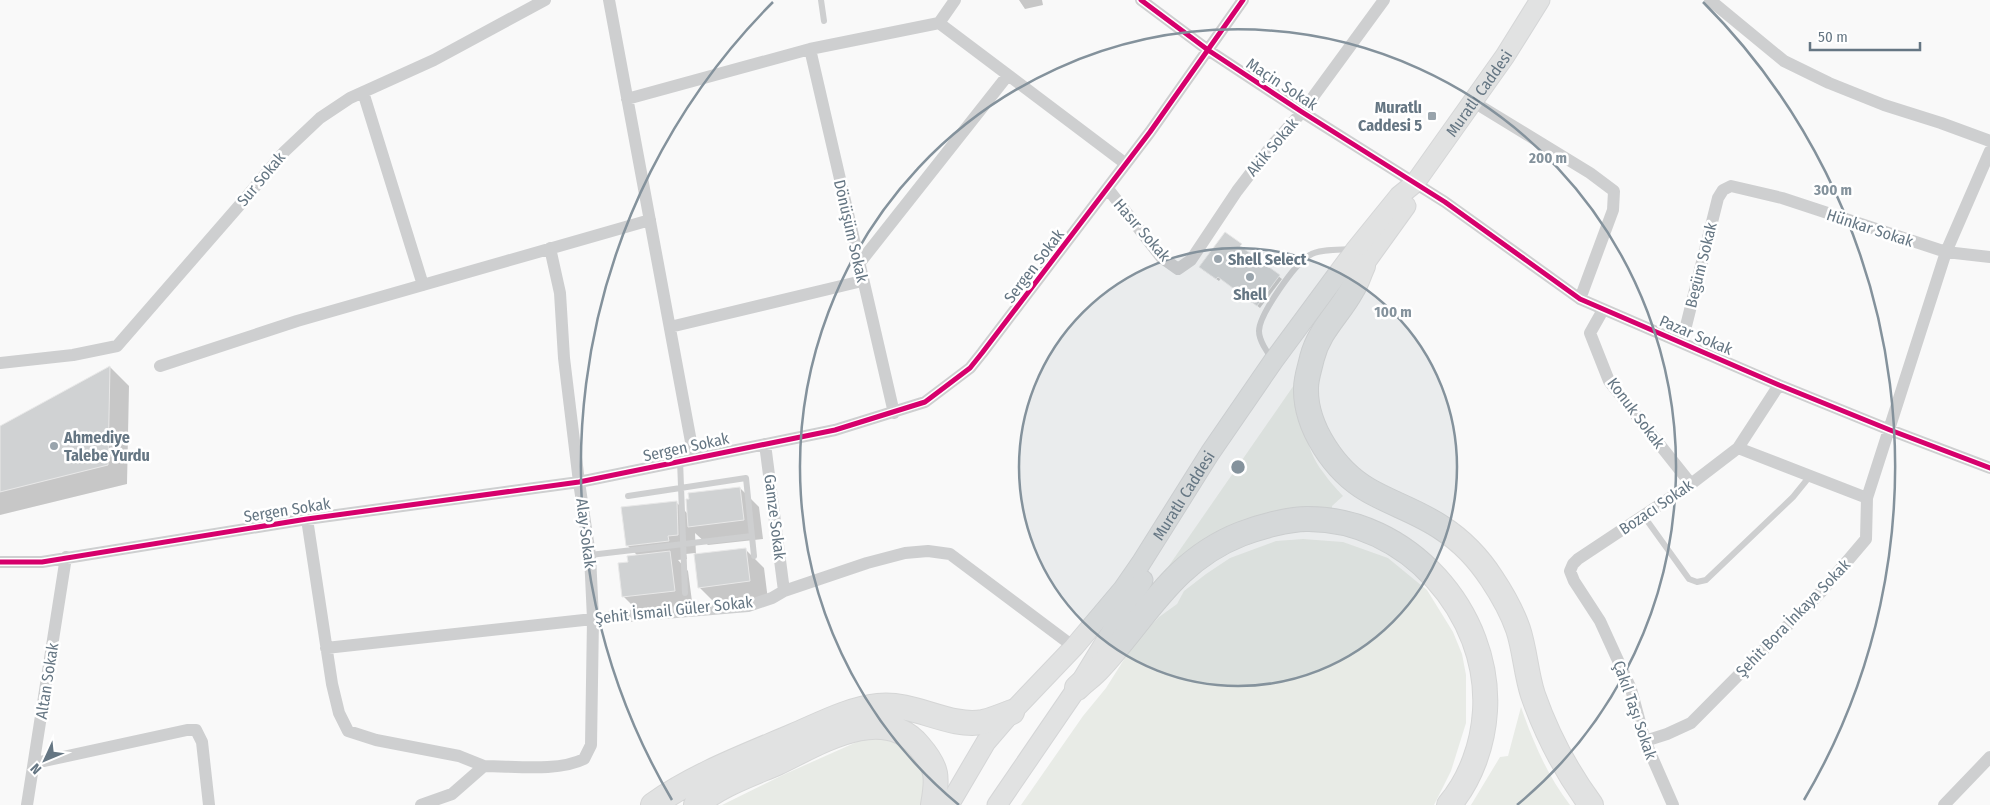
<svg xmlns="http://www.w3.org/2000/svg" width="1990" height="805" font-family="'Fira Sans Condensed',sans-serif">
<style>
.green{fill:#e8ebe6}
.shadow{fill:#0003}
.building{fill:#d0d2d3;stroke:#e8e8e8}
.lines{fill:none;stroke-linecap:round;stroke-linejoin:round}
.secondary-casing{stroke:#d5d6d7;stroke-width:21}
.highway-casing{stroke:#d5d6d6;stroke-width:26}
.lane{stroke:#cecfd0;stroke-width:6}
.street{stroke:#cecfd0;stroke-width:12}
.secondary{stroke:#e1e2e2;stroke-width:19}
.highway{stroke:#e1e2e2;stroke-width:24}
.cycleway-casing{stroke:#fff;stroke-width:8}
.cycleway{stroke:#d6006c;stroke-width:5}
.ring{fill:none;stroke:#84929c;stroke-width:2.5}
.poi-dot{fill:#99a4ac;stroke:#fff;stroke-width:2}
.labels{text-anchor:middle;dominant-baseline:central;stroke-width:5;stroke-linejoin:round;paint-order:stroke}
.street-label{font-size:16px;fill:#657683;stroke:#fff}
.poi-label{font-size:16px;font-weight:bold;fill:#657683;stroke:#fff;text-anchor:start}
.centre{fill:#84929c;stroke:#fff;stroke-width:2.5}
.ring-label{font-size:15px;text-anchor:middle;font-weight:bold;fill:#84929c;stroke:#fff;stroke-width:5;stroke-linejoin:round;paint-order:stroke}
</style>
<rect width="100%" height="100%" fill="#f9f9f9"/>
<path class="green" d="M1300,384c1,29 4,64 23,88 6,9 13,16 20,24l-11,10v8l-48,1 -109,56 -7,-4 126,-182z
M1303,539l40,3 45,16 39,32 26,42 9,22 4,21v48l-15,48 -17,34h-413l62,-89 23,-28 29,-46 24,-25 18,-13 7,-13 22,-17 24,-16 46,-17z
M1521,707c12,35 26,68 49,98h-99l29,-48 8,-1z
M882,737l19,5 24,24 -1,39h-202l63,-31 74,-33 11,-3z"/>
<path class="shadow" d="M1019,0h23l1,5 -18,4z
M1225,234l57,45 -22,29 -39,-30 -2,3 -16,-11z
M110,367l19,19 -2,98 -127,31v-87z
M740,488l19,19 4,32 -55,6 -13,-12 1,22 49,-6 19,19 4,32 -50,6 -19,-19 -4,-34 -9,1 1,5 -9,1 10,11 5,38 -51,6 -19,-19 6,-33 9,-7 -11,-11 49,-43 12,12z"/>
<path class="building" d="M1225,232l17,12 -2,2 40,29 -23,31 -39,-29 -2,2 -17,-12z
M110,366l-2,99 -108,27v-66z
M740,487l4,33 -56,7 -2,-28h3l-1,-6z
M677,501l1,34 -10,1 1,5 -43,5 -5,-39z
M746,548l4,33 -52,7 -4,-34z
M670,551l5,40 -53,6 -4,-34 10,-1 -1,-6z"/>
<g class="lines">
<defs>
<g id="secondary">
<path d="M1355,277l51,-71"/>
<path id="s1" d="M949,805l37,-63 26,-30 62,-65 49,-58 18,-26 69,-110 64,-93 82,-111 43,-53 16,-13 90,-127 35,-56"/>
<path d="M997,805l80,-117 66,-108"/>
</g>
<path id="highway" d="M1363,266c-4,8 -6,17 -11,24 -13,24 -33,40 -40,68 -2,9 -6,20 -6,30 -1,39 29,83 62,102 24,14 51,22 74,38 20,13 37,31 50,51 10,15 20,33 26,50 7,21 8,45 15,66 14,40 33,76 58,110
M1077,688c7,-7 16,-13 22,-20 47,-50 73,-107 142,-134 18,-7 47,-15 66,-15 100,-1 184,94 178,192 -2,33 -14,68 -36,94
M653,805c42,-30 93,-49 140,-69 26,-11 56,-27 85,-30 37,-4 70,22 105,16 9,-2 19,-6 29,-10
M696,805c23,-20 53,-30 81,-42 40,-19 105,-61 142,-17 19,22 19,31 14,59"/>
</defs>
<use href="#secondary" class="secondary-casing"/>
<use href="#highway" class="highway-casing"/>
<path class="lane" d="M821,0l3,21
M1273,359c-6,-6 -14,-19 -14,-28 0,-16 36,-68 51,-76 8,-6 31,-5 42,-6
M680,460l5,133
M628,496l118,-18 8,78
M1643,515l46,64 8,3 9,-2 87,-83 17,-21
M590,555l162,-19"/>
<path class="street" d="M609,0l85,458
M1141,0l67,50 94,62 143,90 135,97 199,86 111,45 100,38
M1710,0l74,61 45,22 55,22 57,18 49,18
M939,23l16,-23
M810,49l84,364
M363,92l60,193
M627,99l183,-50 129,-26 187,141
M1472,101l118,72 24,18 -1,19 -33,89
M1108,189l53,68 17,12 13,-9 46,-69 36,-47 29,-32 82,-112
M858,265l150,-190
M1603,310l-13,23 19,48 82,103
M670,327l192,-46
M1682,342l36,-144 5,-8 8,-4 51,12 164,54 44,5
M0,363l73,-8 44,-9 121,-139 46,-55 36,-34 30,-20 84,-38 111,-60
M160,366l137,-45 353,-101
M765,444l19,147
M1738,448l129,50
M307,519l25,165 7,29 9,18 28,9 83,16 25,10
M0,562h42l265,-43 272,-37 256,-52 90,-28 45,-34 12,-15 168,-221 93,-132
M326,648l267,-29 155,-13 24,-8 12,-7 83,-28 38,-10 23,-2 22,3 124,93
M1645,741l22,-7 24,-11 130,-131 45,-53 1,-41 79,-246 44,-101
M35,763l152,-33h9l6,12 7,63
M27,805l39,-248
M421,805l31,-11 32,-28c30,0 74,6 100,-7l7,-14 2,-126 -3,-64 -11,-73 -15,-124 -4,-65 -10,-45
M1673,805l-28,-64 -14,-52 -31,-68 -26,-40 -4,-10 3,-7 5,-5 113,-75 47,-36 41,-63
M1944,805l46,-48"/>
<use href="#secondary" class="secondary"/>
<use href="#highway" class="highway"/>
<defs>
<path id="cycleway" d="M1141,0l67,50 94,62 143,90 135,97 199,86 111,45 100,38
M0,562h42l265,-43 272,-37 256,-52 90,-28 45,-34 12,-15 168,-221 93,-132"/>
</defs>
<use href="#cycleway" class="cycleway-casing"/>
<use href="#cycleway" class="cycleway"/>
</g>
<circle cx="1238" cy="467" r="219" fill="#84929c" fill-opacity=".12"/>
<g class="ring">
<circle cx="1238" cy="467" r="219"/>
<path d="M959 805A438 438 0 1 1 1517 805"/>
<path d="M672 800A657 657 0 0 1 773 2M1703 2A657 657 0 0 1 1804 800"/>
</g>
<g class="poi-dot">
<rect x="1427" y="111" width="10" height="10" rx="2.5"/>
<circle cx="1218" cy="259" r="5"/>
<circle cx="1250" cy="277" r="5"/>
<circle cx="54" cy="446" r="5"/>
</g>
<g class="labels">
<g class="street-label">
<text transform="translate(1282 84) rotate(33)">Maçin Sokak</text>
<text stroke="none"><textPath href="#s1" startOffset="890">Muratlı Caddesi</textPath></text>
<text transform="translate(1272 147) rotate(-50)">Akik Sokak</text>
<text transform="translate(261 179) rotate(-50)">Sur Sokak</text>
<text transform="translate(1870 228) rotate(18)">Hünkar Sokak</text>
<text transform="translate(1142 230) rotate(49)">Hasır Sokak</text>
<text transform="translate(851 231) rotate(77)">Dönüşüm Sokak</text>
<text transform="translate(1701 265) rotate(-76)">Begüm Sokak</text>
<text transform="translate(1034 266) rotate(-53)">Sergen Sokak</text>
<text transform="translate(1696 335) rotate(23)">Pazar Sokak</text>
<text transform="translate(1636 413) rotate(53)">Konuk Sokak</text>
<text transform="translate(686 447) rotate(-12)">Sergen Sokak</text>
<text stroke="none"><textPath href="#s1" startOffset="390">Muratlı Caddesi</textPath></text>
<text transform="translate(1656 507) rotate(-34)">Bozacı Sokak</text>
<text transform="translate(287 510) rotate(-9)">Sergen Sokak</text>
<text transform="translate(775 517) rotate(83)">Gamze Sokak</text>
<text transform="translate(586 533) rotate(83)">Alay Sokak</text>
<text transform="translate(674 610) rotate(-6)">Şehit İsmail Güler Sokak</text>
<text transform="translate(1793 618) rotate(-46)">Şehit Bora İnkaya Sokak</text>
<text transform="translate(47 681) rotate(-81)">Altan Sokak</text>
<text transform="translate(1635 710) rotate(71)">Çakıl Taşı Sokak</text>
</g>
<g class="poi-label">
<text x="1422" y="107" text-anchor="end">Muratlı<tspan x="1422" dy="18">Caddesi 5</tspan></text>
<text x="1228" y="259">Shell Select</text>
<text x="1250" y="294" text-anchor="middle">Shell</text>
<text x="64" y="437">Ahmediye<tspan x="64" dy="18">Talebe Yurdu</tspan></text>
</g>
</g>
<circle cx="1238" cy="467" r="8" class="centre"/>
<g class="ring-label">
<text x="1548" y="163">200 m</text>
<text x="1833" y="195">300 m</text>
<text x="1393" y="317">100 m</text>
</g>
<g transform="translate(45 760) rotate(226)" stroke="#ffffff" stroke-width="4" paint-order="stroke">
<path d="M0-4L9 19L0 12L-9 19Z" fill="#657683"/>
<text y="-8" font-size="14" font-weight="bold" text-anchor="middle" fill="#657683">N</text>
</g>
<path d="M1810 42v8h110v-8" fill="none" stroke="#657683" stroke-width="2.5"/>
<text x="1818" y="42" font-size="15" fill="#657683" stroke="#ffffff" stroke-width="4" paint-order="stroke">50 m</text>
</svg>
